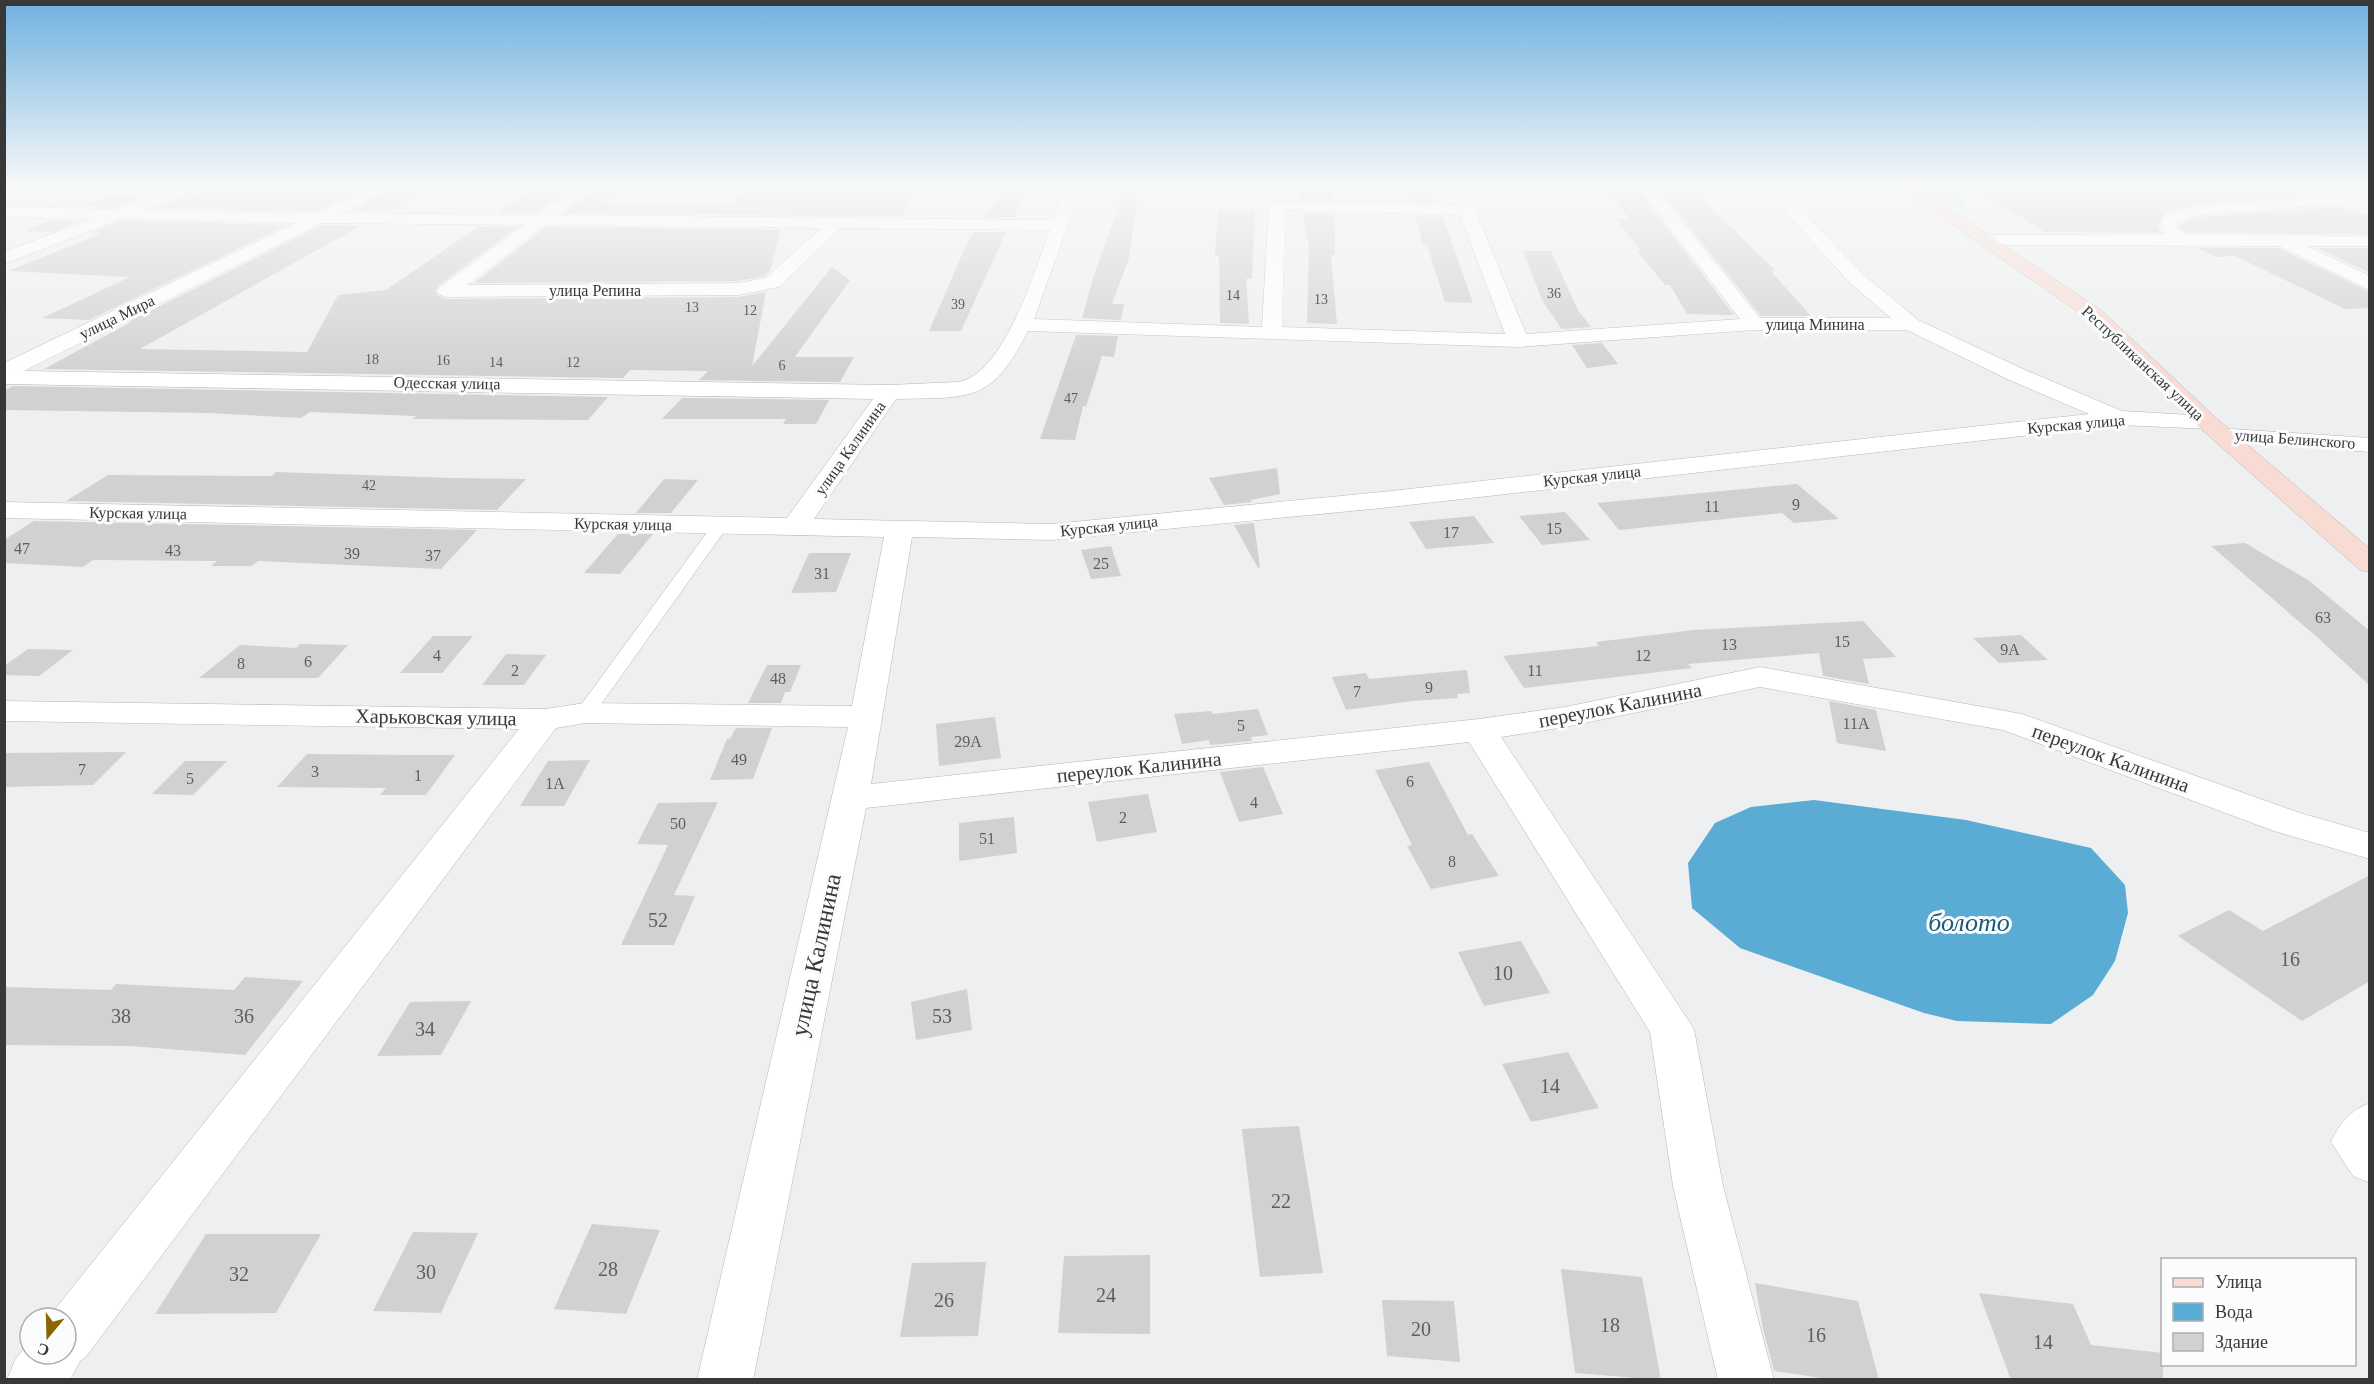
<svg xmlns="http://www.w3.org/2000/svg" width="2374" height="1384" font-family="Georgia,serif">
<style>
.green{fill:#bdf2b4}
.water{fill:#5aacd5}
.building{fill:#d0d1d2}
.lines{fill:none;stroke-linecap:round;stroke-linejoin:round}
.lane-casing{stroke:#b5b6b7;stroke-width:1}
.street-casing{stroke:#b5b6b7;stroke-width:1}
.secondary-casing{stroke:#b5b6b7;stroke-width:1}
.lane{fill:#fff;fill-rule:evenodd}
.street{fill:#fff;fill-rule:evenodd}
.secondary{fill:#f8dbd3;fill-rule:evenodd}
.labels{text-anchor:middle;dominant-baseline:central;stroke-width:6;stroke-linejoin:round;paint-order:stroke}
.far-number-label{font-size:14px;fill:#5e5e5f}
.far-street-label{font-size:16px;fill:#383839;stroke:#fbfcfe}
.number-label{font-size:16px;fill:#5e5e5f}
.street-label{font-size:20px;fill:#383839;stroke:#fbfcfe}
.near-number-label{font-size:20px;fill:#5e5e5f}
.near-street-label{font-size:24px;fill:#383839;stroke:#fbfcfe}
.near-water-label{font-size:26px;font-style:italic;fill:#1b5a77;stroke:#fbfcfe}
</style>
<rect width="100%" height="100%" fill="#eeeff0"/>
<path class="green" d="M1915,183h32l25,33z"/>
<path class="water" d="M1814,800l152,20 125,28 34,37 3,28 -13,48 -22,34 -42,29 -94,-3 -33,-8 -184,-65 -48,-40 -4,-45 27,-40 36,-16z"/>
<path class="building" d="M541,183h37l-41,30 -39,-1z
M601,183h30l-28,20 128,2 25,-22h165l-20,33 -336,-3z
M1010,183h22l-18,34h-29z
M1405,183h23l8,19h-25z
M218,184h71l81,1 -54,26 -160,-3 24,-10 9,1z
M399,185h35l-47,26h-37z
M1127,185l12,3 -10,70 -17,46h12l-3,16 -39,-2 11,-40z
M2275,185l29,10 -109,8 -31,10 -7,14 3,5h-115l-68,-42h178z
M1605,188h31l98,127 -47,-1 -17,-29h-5l-28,-34h4l-25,-32h14z
M1299,189l34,2v10l-32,-1z
M1659,189h32l85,82h-5l40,45h-50z
M106,197l34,1 -23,9 -32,-1z
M2340,207l30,9v18l-183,-2 -8,-6 19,-9z
M1218,210h37l-3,69h-6l3,45 -29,-1 -1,-67h-4z
M1303,213l31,1 1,41h-4l6,69 -30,-1 2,-76z
M1415,216l28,1 30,86 -28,-1 -18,-57h-4z
M51,220l29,1 -28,11 -27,-1z
M121,221l166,4 -198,95 -47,-2 88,-41 -122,-6 95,-38 -10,-1z
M322,225l38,1 -220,123 167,3 31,-57 48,-5 92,-63h39l-78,58 -4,6 3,5 9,3 291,-2 28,-5 -14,74 80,-99 18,13 -55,77h59l-14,25 -141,-2 9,-9 -78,-1 -7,8 -579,-9 87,-47h-3z
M546,227l235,3 -11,41 -5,5 -27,5 -264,2z
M974,232h32l-45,99h-32l39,-90z
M2198,248h80l92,44v16l-25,1 -110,-53 -19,1z
M2317,248h53v25z
M1523,251h28l27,59 13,17 -29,2 -19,-27z
M1076,335l42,1 -4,21 -12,-1 -16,51 -3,-1 -8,34 -35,-1z
M1602,343l16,21 -31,4 -15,-23z
M13,386l595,11 -20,23 -175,-1 3,-3 -106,-4 -9,6 -92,-5 -205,-3v-19z
M682,398l147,2 -13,24h-33l3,-5h-124z
M1277,468l3,26 -29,6 1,2 -28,3 -15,-27z
M276,472l176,6 74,1 -29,31 -431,-9 42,-26 164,1z
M664,479l34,1 -27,33h-35z
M1797,484l42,35 -45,4 -12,-10 -163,17 -22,-27z
M1565,512l25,28 -48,5 -23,-29z
M1474,516l20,27 -68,6 -17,-27z
M34,521l443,9 -36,39 -183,-8 -6,5h-41l6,-5 -124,-1 -10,7 -79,-4v-23z
M1254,523l6,44 -2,1 -24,-43z
M618,534h35l-33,40 -36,-1z
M2245,543l63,37 62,51v55l-53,-49 -106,-91z
M1111,546l10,30 -30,3 -10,-29z
M809,553h42l-15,39 -45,1z
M1863,621l33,36 -33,2 6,25 -46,-8 -4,-23 -131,11 4,4 -168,20 -21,-32 96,-10 -3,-4 98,-12z
M2021,635l27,25 -49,3 -26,-25z
M433,636h40l-31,37h-42z
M300,644l48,1 -30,33h-119l41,-33 56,3z
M28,649l45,1 -34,26 -35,-1v-9z
M506,654l40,1 -22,30h-42z
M767,665h34l-11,27h-5l-4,11h-33z
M1467,670l3,23 -13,1 1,4 -46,3 -66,9 -14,-33 34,-4 3,6z
M1829,701l47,9 10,41 -49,-8z
M1258,709l10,26 -17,2 1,4 -42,4 -1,-5 -27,4 -8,-30 37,-3 1,3z
M995,717l6,41 -62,8 -3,-42z
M736,728h36l-19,51 -43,1 17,-41h3z
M126,752l-33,33 -89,2v-34z
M307,754l103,1h45l-29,40h-46l6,-7 -109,-1z
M590,760l-26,46h-44l28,-45z
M185,761h42l-34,34 -41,-1z
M1429,762l39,73 4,-1 27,42 -68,13 -24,-43 5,-1 -37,-75z
M1263,767l20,47 -44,8 -19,-50z
M1148,794l9,38 -60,10 -9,-40z
M718,802l-44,93 21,1 -21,49h-53l47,-100 -31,-1 21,-41z
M1014,817l3,36 -58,8v-38z
M2370,875v106l-68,40 -124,-85 51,-26 34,21z
M1521,941l29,52 -66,13 -26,-54z
M245,977l58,4 -58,74 -115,-9 -126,-1v-58l107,3 5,-6 118,6z
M967,989l5,41 -56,10 -5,-38z
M471,1001l-30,54 -64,1 33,-54z
M1568,1052l31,56 -68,14 -29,-58z
M1299,1126l24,147 -63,4 -18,-148z
M592,1224l68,6 -34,84 -72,-5z
M413,1232l65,1 -37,80 -68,-2z
M206,1234h115l-45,79 -121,1z
M1150,1255v79l-92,-1 6,-77z
M986,1262l-8,74 -78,1 12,-74z
M1561,1269l81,8 19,103 -86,-7z
M1755,1283l103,18 21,79h-45l-60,-9 -11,-42z
M1979,1293l94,11 18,41 72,8v27h-152z
M1382,1300l72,1 6,61 -73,-6z"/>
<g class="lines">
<defs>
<path id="lane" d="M720,521l8,5 -136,191h-14l-3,-4 3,-4 136,-186z"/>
<path id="street" d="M21,183h19l-36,21v-12z
M186,183h21l-2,3 -60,24 171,3 62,-30h20l-2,3 -55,27 197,2 43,-32h18l-40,32 494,5 14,-37h16l-49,136 228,8 7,-122 2,-3 185,3 -8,-22h16l62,151 214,-15 -105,-136h16l109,135h131l-41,-35 -91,-100h16l89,92 54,45 105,49 99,42 86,5 8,2 4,5 -3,5 153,10v14l-149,-11 -9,-2 -3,-5 3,-5 -93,-4 -737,83 -330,32 -140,-3 -41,247 608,-65 86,-12 195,-40 262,47 278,99 70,20v26l-96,-28 -271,-101 -243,-43 -195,40 -64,10 193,292 29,157 51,194h-56l-45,-194 -23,-154 -181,-290 -603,66 -113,572h-56l151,-653 -263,-4 -29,5 -471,630 -5,3 -10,19h-63l8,-20 15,-19v13h36v-36h-18l471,-589 -515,-8v-20l541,8 40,-6 267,3 32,-169 -880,-19v-16l783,16 86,-119 -869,-15v-21l292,-140 -175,-4 -117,45v-12l88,-33 -88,-2v-10l113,2zM1285,210l175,5 45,119 -223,-7zM321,223l203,2 -84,62 -3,4 3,4 7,2 291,-2 41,-8 62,-59 209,2c-15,39 -46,145 -92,152l-69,3 -865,-14zM545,225l276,3 -55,50 -28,5 -271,2zM1754,330h153l100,49 82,35 -707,78 -330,32 -238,-5 82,-120c75,-2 95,5 132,-68l490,16z
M2370,192v10l-172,13 -20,7 -1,5 9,7 184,2v10h-63l63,30v14l-91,-44 -293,-1 -9,-5 9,-5 179,-1 -6,-6 6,-13 31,-10z
M2370,1103v80l-17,-7 -22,-34c9,-19 18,-31 39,-39z"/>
<path id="secondary" d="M1893,183h18l191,128 114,107 154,131v23l-10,-2 -160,-142 -112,-109z"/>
</defs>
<use href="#lane" class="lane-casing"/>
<use href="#street" class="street-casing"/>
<use href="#secondary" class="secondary-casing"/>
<use href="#lane" class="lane"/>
<use href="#street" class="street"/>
<use href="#secondary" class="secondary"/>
</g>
<linearGradient id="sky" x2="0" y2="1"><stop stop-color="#6fb1e0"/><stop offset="0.49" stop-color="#f7f8f8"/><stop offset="1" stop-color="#f7f8f8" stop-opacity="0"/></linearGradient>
<rect width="2374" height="376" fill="url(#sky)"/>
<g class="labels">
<g class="far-number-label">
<text x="1554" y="293">36</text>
<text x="1233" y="295">14</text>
<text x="1321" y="299">13</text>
<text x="958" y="304">39</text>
<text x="692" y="307">13</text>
<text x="750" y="310">12</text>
<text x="372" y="359">18</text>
<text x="443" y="360">16</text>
<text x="496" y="362">14</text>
<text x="573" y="362">12</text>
<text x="782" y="365">6</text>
<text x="1071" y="398">47</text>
<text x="369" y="485">42</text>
</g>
<g class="far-street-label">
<text x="595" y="290">улица Репина</text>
<text transform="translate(117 317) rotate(-26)">улица Мира</text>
<text x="1815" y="324">улица Минина</text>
<text transform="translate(2143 363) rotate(43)">Республиканская улица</text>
<text transform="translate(447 383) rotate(1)">Одесская улица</text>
<text transform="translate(2076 424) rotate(-5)">Курская улица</text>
<text transform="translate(2295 439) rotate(4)">улица Белинского</text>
<text transform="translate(850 448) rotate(-55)">улица Калинина</text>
<text transform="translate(1592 476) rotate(-6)">Курская улица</text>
<text transform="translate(138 513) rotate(1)">Курская улица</text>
<text transform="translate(623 524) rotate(1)">Курская улица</text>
<text transform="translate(1109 526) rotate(-6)">Курская улица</text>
</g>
<g class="number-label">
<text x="1796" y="504">9</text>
<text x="1712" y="506">11</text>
<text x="1554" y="528">15</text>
<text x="1451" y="532">17</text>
<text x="22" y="548">47</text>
<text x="173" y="550">43</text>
<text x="352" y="553">39</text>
<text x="433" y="555">37</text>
<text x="1101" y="563">25</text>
<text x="822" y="573">31</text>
<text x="2323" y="617">63</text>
<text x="1842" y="641">15</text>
<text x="1729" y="644">13</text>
<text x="2010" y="649">9А</text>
<text x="437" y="655">4</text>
<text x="1643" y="655">12</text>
<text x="308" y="661">6</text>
<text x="241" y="663">8</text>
<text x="515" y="670">2</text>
<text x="1535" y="670">11</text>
<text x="778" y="678">48</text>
<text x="1429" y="687">9</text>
<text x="1357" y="691">7</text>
<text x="1856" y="723">11А</text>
<text x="1241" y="725">5</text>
<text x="968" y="741">29А</text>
<text x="739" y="759">49</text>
<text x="82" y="769">7</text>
<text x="315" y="771">3</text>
<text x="418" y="775">1</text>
<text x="190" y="778">5</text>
<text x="1410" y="781">6</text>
<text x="555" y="783">1А</text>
<text x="1254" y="802">4</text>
<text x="1123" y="817">2</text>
<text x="678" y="823">50</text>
<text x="987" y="838">51</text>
<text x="1452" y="861">8</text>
</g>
<g class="street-label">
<text transform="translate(1620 705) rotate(-11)">переулок Калинина</text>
<text transform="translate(436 717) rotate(1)">Харьковская улица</text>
<text transform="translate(2111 758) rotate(20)">переулок Калинина</text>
<text transform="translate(1139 767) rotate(-6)">переулок Калинина</text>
</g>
<g class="near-number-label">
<text x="658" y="920">52</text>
<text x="2290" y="959">16</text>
<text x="1503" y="973">10</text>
<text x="121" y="1016">38</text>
<text x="244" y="1016">36</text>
<text x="942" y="1016">53</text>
<text x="425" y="1029">34</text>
<text x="1550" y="1086">14</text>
<text x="1281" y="1201">22</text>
<text x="608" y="1269">28</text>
<text x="426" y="1272">30</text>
<text x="239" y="1274">32</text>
<text x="1106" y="1295">24</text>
<text x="944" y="1300">26</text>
<text x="1610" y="1325">18</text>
<text x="1421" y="1329">20</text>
<text x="1816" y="1335">16</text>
<text x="2043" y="1342">14</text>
</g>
<g class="near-street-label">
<text transform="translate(816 955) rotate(-78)">улица Калинина</text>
</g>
<g class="near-water-label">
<text x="1969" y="922">болото</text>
</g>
</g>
<rect width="2374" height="1384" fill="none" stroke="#383839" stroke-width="12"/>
<rect x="2161" y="1258" width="195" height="108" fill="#fbfcfe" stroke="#adaeaf" stroke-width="1.5"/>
<rect x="2173" y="1278" width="30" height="9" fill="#f8dbd3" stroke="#adaeaf" stroke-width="1.5"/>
<text x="2215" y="1288" font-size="18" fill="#383839">Улица</text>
<rect x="2173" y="1303" width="30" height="18" fill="#5aacd5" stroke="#adaeaf" stroke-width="1.5"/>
<text x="2215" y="1318" font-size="18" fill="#383839">Вода</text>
<rect x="2173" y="1333" width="30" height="18" fill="#d0d1d2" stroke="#adaeaf" stroke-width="1.5"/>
<text x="2215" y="1348" font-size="18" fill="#383839">Здание</text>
<g transform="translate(48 1336) rotate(199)"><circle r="28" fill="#fbfcfe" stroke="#adaeaf" stroke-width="1.5"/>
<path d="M0-4.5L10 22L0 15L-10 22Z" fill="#8b6404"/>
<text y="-9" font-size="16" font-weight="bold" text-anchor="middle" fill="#383839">С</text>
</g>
</svg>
